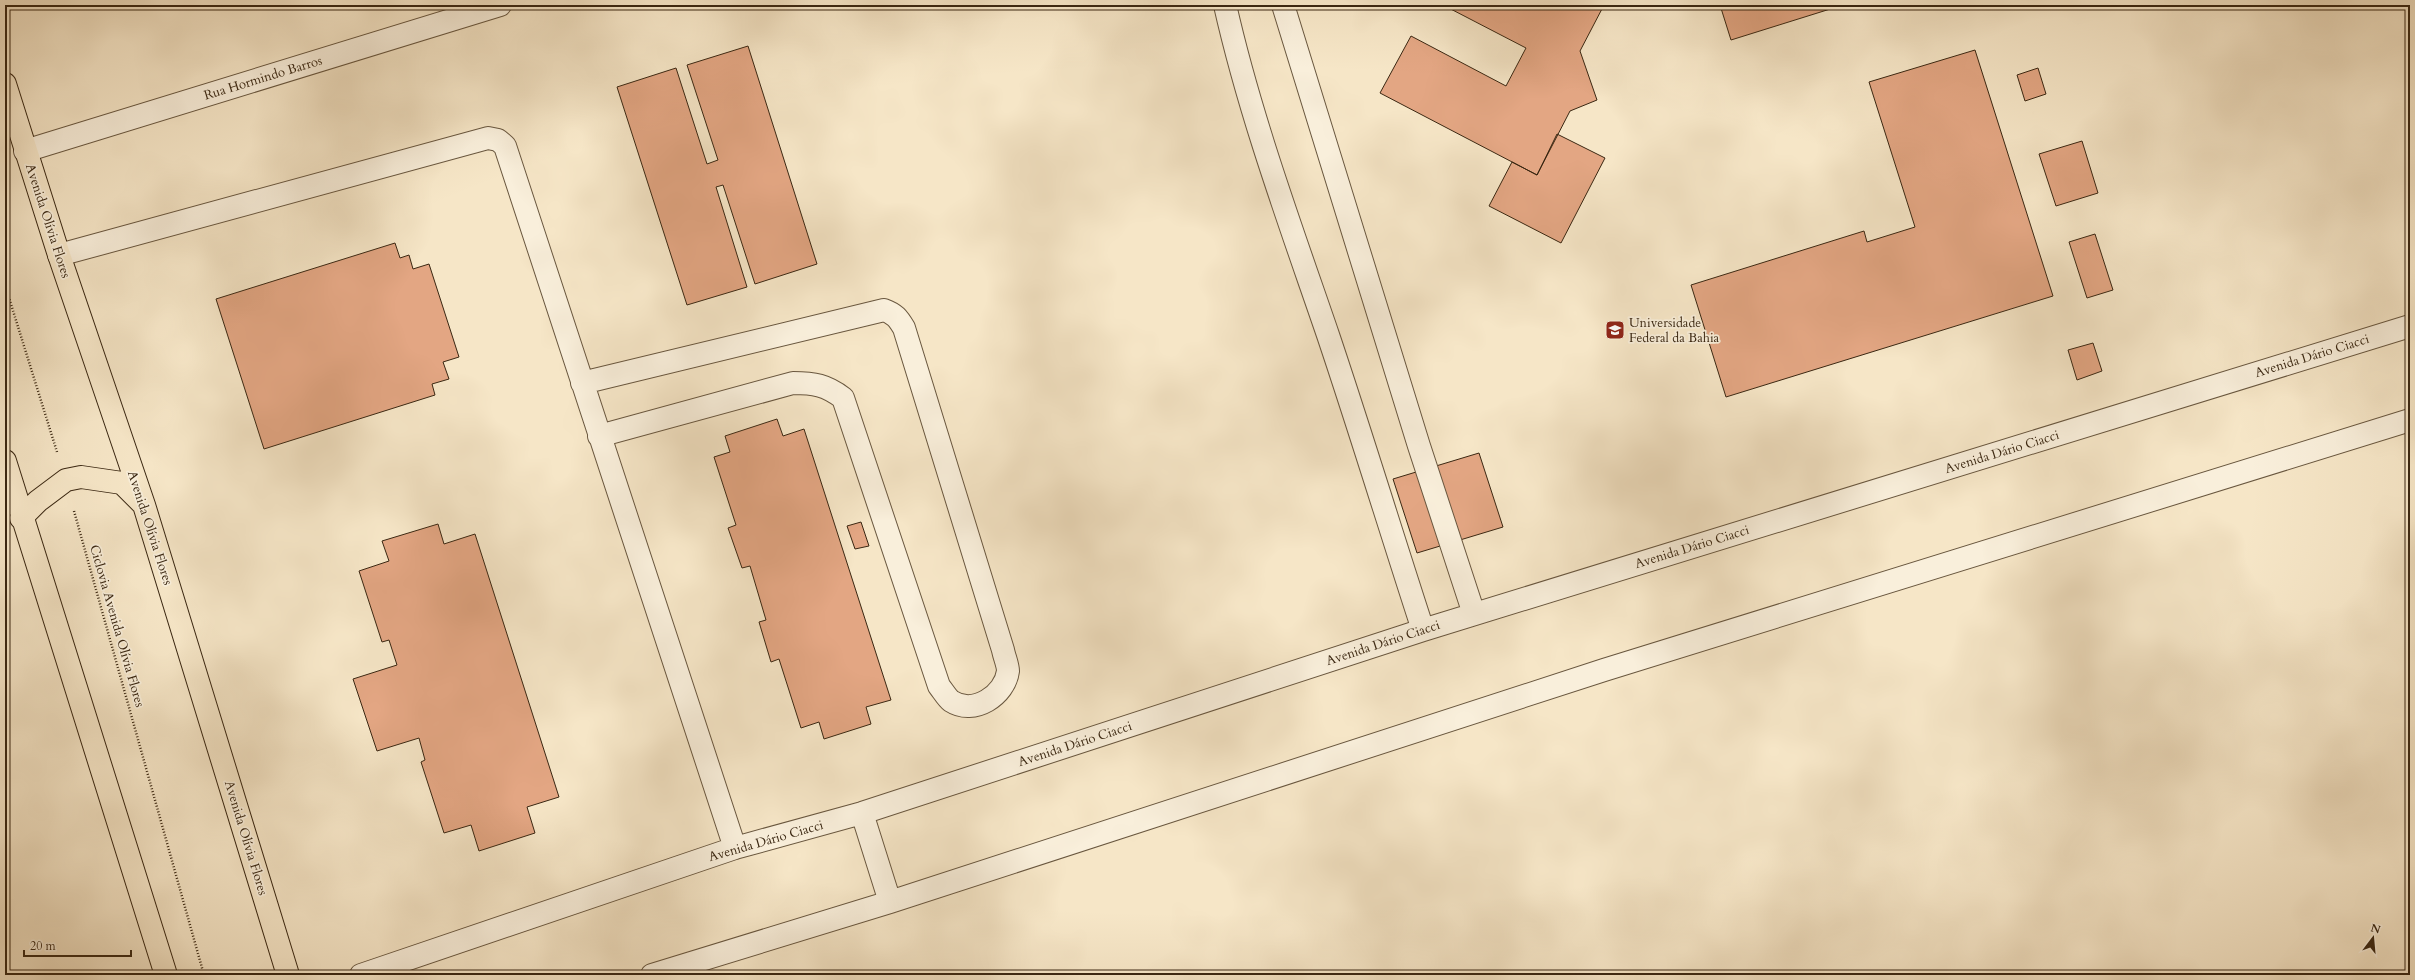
<svg xmlns="http://www.w3.org/2000/svg" width="2415" height="980" font-family="Cardo,serif">
<style>
.building{fill:#e3a683;stroke:#3a2712}
.lines{fill:none;stroke-linecap:round;stroke-linejoin:round}
.minor-casing{stroke:#69573f;stroke-width:24}
.major-casing{stroke:#3a2712;stroke-width:24}
.path{stroke:#3a2712;stroke-width:2.5;stroke-dasharray:1 2;stroke-linecap:butt}
.minor{stroke:#f9efdb;stroke-width:22}
.major{stroke:#f6e6c7;stroke-width:22}
.labels{text-anchor:middle;dominant-baseline:central;stroke-width:3.5;stroke-linejoin:round;paint-order:stroke}
.street-label{font-size:13px;fill:#3a2712;stroke:#f9efdb}
.poi-label{font-size:13px;fill:#3a2712;stroke:#f9efdb;text-anchor:start}
</style>
<rect width="100%" height="100%" fill="#f6e6c7"/>
<filter id="stains"><feTurbulence type="fractalNoise" baseFrequency=".005" numOctaves="4"/><feColorMatrix values="0 0 0 0 .2 0 0 0 0 .09 0 0 0 0 .02 0 0 0 .5 -.17"/></filter>
<radialGradient id="worn" r=".72"><stop offset=".6" stop-color="#630" stop-opacity="0"/><stop offset="1" stop-color="#630" stop-opacity=".3"/></radialGradient>
<path class="building" d="M1443,5h161l-24,46 17,49 -27,11 -33,64 -157,-82 31,-57 95,50 20,-38z
M1720,5h123l-112,35z
M748,46l69,218 -62,20 -32,-99 -7,2 31,100 -60,18 -70,-218 59,-19 31,96 11,-4 -31,-95z
M1975,50l78,246 -327,101 -35,-112 173,-54 3,11 48,-15 -46,-145z
M2038,68l8,26 -21,7 -8,-26z
M1557,134l48,24 -44,85 -72,-37 23,-44 25,13z
M2082,141l16,52 -42,13 -17,-52z
M2095,234l18,56 -26,8 -18,-56z
M395,243l5,15 9,-3 4,14 16,-5 30,93 -16,5 6,17 -17,5 3,11 -171,54 -48,-150z
M2093,343l9,28 -25,9 -9,-30z
M777,419l6,17 21,-7 87,271 -25,7 5,17 -47,15 -5,-17 -18,6 -22,-69 -8,3 -12,-40 7,-2 -16,-54 -8,2 -14,-40 8,-3 -22,-68 16,-5 -5,-16z
M1479,453l24,74 -86,26 -24,-74z
M861,522l8,24 -14,3 -8,-23z
M438,524l6,20 31,-10 84,263 -32,10 8,26 -56,18 -8,-26 -27,8 -23,-71 4,-2 -6,-22 -42,13 -24,-72 44,-14 -8,-25 -7,2 -23,-71 30,-10 -7,-20z"/>
<g class="lines">
<defs>
<path id="minor" d="M1225,5c25,111 66,222 103,330 33,98 63,197 95,295
M1283,5l136,441 55,168
M25,151l475,-146
M59,255l429,-117 10,2 7,6 230,702
M582,383l302,-73c11,4 14,8 20,18l99,322c1,6 5,15 5,21 -3,24 -34,45 -57,30 -4,-3 -8,-10 -12,-15l-96,-288c-17,-13 -29,-15 -50,-15l-194,53
M862,813l28,89
M361,975l374,-127 127,-35 561,-183 987,-304
M652,975l238,-73 714,-232 806,-250"/>
<path id="major" d="M5,84l54,171 85,250 144,470
M5,461l161,514
M21,518l17,-17 28,-21 15,-3 41,6 20,20"/>
</defs>
<use href="#minor" class="minor-casing"/>
<use href="#major" class="major-casing"/>
<path class="path" d="M5,285l52,167
M74,511l130,464"/>
<use href="#minor" class="minor"/>
<use href="#major" class="major"/>
</g>
<defs>
<symbol id="university-square" viewBox="-11 -11 22 22"><rect x="-9" y="-9" width="18" height="18" rx="4" fill="#8f2418" stroke="#f9efdb"/><path d="M0-5L7-2L0 1L-7-2ZM-4 1L0 2.5L4 1V4Q0 6-4 4Z" fill="#fff"/></symbol>
</defs>
<g fill-rule="evenodd">
<use href="#university-square" x="1604" y="319" width="22" height="22"/>
</g>
<g class="labels">
<g class="street-label">
<text transform="translate(263 78) rotate(-17)">Rua Hormindo Barros</text>
<text transform="translate(48 221) rotate(72)">Avenida Olívia Flores</text>
<text transform="translate(2312 356) rotate(-17)">Avenida Dário Ciacci</text>
<text transform="translate(2002 452) rotate(-17)">Avenida Dário Ciacci</text>
<text transform="translate(150 528) rotate(72)">Avenida Olívia Flores</text>
<text transform="translate(1692 547) rotate(-17)">Avenida Dário Ciacci</text>
<text transform="translate(117 626) rotate(74)">Ciclovia Avenida Olívia Flores</text>
<text transform="translate(1383 643) rotate(-18)">Avenida Dário Ciacci</text>
<text transform="translate(1075 744) rotate(-18)">Avenida Dário Ciacci</text>
<text transform="translate(246 838) rotate(73)">Avenida Olívia Flores</text>
<text transform="translate(766 841) rotate(-16)">Avenida Dário Ciacci</text>
</g>
<g class="poi-label">
<text x="1629" y="323">Universidade<tspan x="1629" dy="15">Federal da Bahia</tspan></text>
</g>
</g>
<rect width="2415" height="980" fill="none" stroke="#f6e6c7" stroke-width="20"/>
<rect x="6" y="6" width="2403" height="968" fill="none" stroke="#3a2712" stroke-width="2"/>
<rect x="10" y="10" width="2395" height="960" fill="none" stroke="#3a2712"/>
<g transform="translate(2373 938) rotate(16)" stroke="#f9efdb" stroke-width="3" paint-order="stroke">
<path d="M0-3L7 15L0 10L-7 15Z" fill="#3a2712"/>
<text y="-6" font-size="11" font-weight="bold" text-anchor="middle" fill="#3a2712">N</text>
</g>
<path d="M24 950v6h107v-6" fill="none" stroke="#3a2712" stroke-width="2"/>
<text x="30" y="950" font-size="12" fill="#3a2712" stroke="#f9efdb" stroke-width="3" paint-order="stroke">20 m</text>
<rect width="100%" height="100%" filter="url(#stains)"/>
<rect width="100%" height="100%" fill="url(#worn)"/>
</svg>
